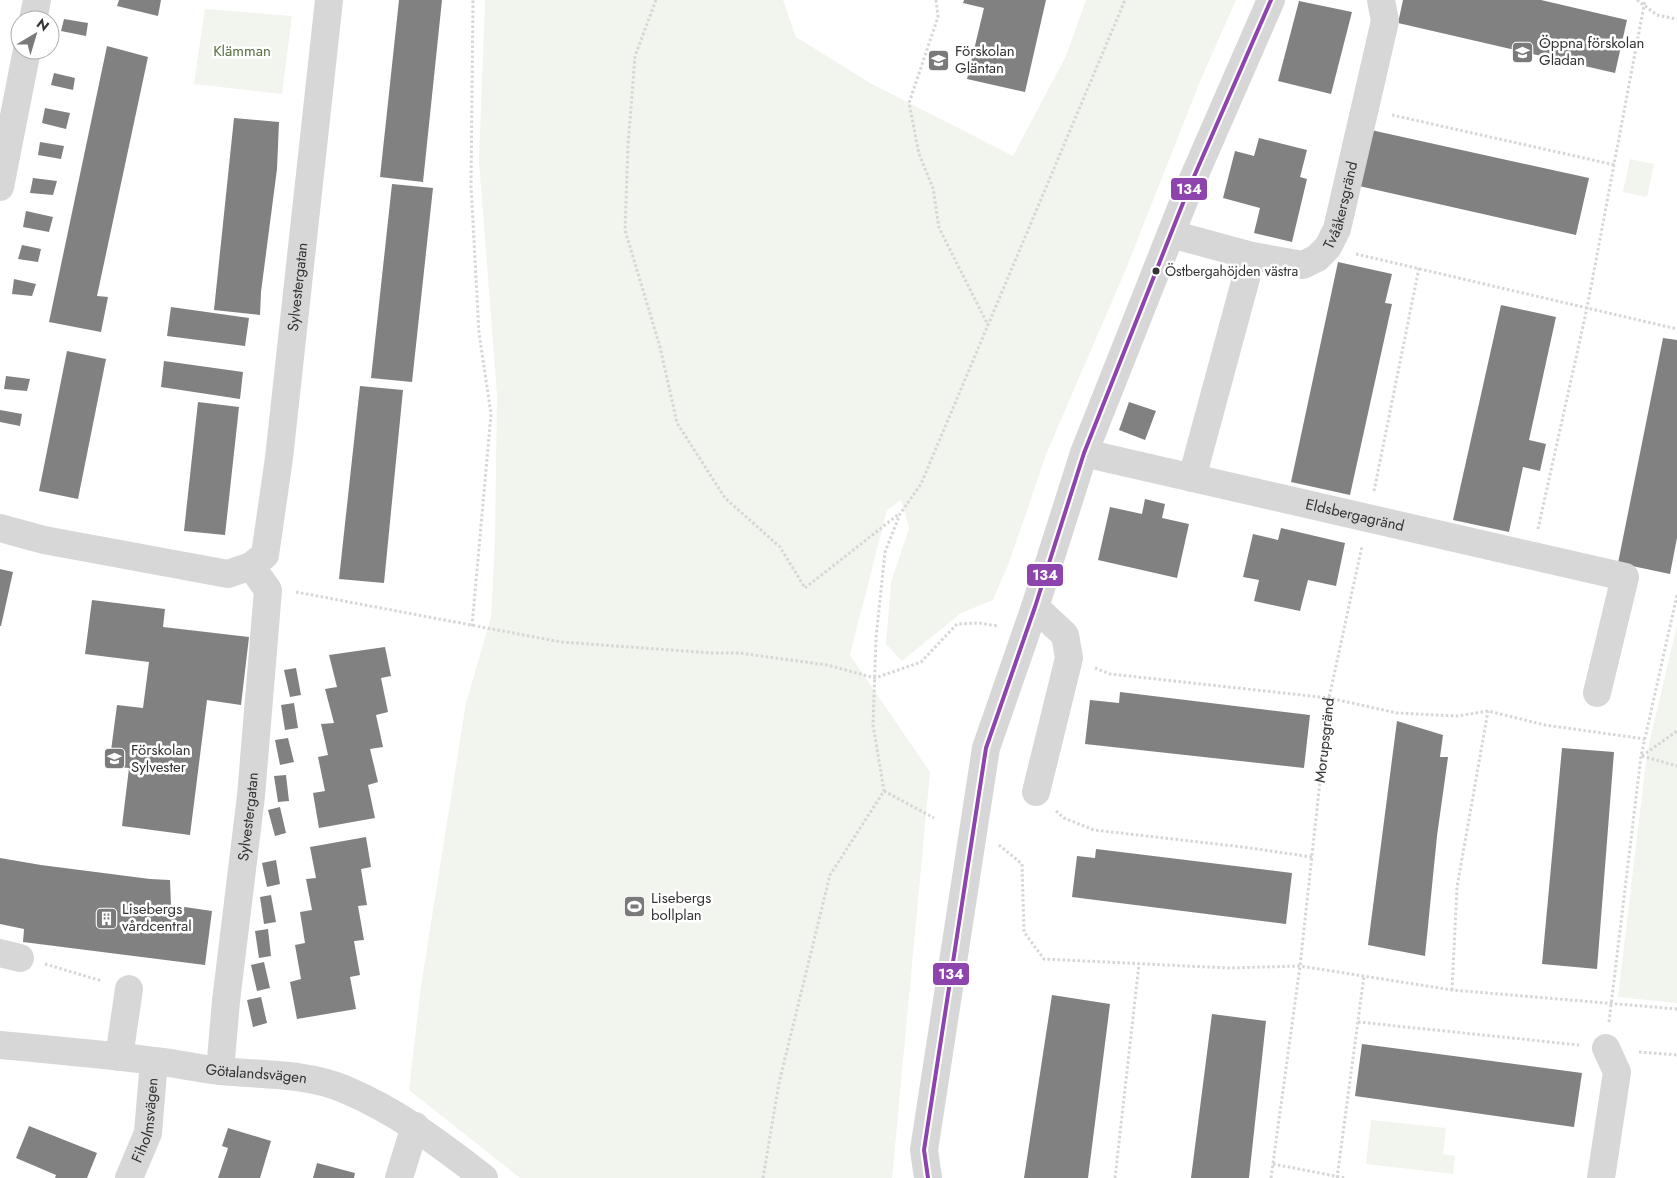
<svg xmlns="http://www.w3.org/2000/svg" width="1677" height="1178" font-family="Jost,sans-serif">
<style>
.green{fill:#f1f5ed}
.building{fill:#818181}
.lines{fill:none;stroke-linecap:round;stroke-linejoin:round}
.path{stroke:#d6d6d6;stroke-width:3;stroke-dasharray:2.5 2.5;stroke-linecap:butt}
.minor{stroke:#d7d7d7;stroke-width:28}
.bus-1-casing{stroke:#fff;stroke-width:8}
.bus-1{stroke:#8e44ad;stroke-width:4}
.bus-dot{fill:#333;stroke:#fff;stroke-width:2}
.labels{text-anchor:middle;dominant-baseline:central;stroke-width:5;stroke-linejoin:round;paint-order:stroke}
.bus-label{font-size:14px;fill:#333;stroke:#fff;text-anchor:start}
.poi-label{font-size:15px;fill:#333;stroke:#fff;text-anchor:start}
.park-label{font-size:15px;fill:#56703f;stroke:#fff}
.street-label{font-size:15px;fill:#333;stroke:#fff}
.line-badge{stroke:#fff;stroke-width:2}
.badge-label{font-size:14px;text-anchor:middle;font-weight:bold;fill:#fff}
</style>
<rect width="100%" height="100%" fill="#fff"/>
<path class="green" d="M485,0h298l13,37 74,46 143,73 53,-100 20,-56h150l-35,79 -75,190 -79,183 -38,111 -16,37 -32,13 -59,48 -16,-17 5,-62 18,-54 -8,-28 -14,10 -37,145 80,117 -38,406h-372l-111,-88 12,-104 45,-283 25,-86 4,-77 2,-145 -18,-234z
M205,9l87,7 -10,78 -88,-10z
M1630,159l24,5 -7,33 -24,-5z
M1677,625v378l-59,-6 29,-244z
M1371,1120l75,8 -3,26 12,2 -2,18 -87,-10z"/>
<path class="building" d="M119,0h42l-3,16 -41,-10z
M399,0h43l-19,182 -43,-5z
M964,0h82l-21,92 -58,-13 17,-71 -21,-5z
M1403,0h138l86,20 -12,53 -217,-50z
M1299,1l53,11 -21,82 -53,-13z
M64,19l24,4 -2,13 -25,-5z
M107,46l41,11 -51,239 11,1 -7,35 -52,-10z
M54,73l21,5 -2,12 -22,-5z
M45,108l25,5 -4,16 -24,-6z
M234,118l45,4 -2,47 -16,123 -1,23 -46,-5z
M1371,130l218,48 -13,57 -217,-49z
M1259,138l48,12 -7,27 7,2 -15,63 -38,-9 6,-25 -37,-10 12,-47 19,5z
M40,142l24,4 -3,13 -23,-4z
M33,178l24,3 -4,14 -23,-2z
M392,184l41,4 -21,194 -41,-4z
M26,211l27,6 -4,15 -26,-5z
M22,245l19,4 -3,13 -20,-3z
M1338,262l54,12 -7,29 7,1 -42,191 -59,-13z
M14,279l22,5 -4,12 -20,-2z
M1501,305l55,12 -27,123 17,4 -6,27 -17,-4 -14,65 -56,-12z
M171,307l78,11 -4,28 -78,-10z
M1663,338l14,2v198l-7,36 -52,-11z
M67,351l39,8 -28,140 -39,-8z
M164,361l79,11 -3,27 -79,-12z
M6,376l24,3 -3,12 -23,-2z
M360,386l43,4 -19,193 -45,-4z
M198,402l41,5 -14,128 -41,-4z
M1129,402l27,9 -11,29 -26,-10z
M0,410l22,4 -2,12 -20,-4z
M1145,499l20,5 -3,14 27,6 -12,54 -79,-18 12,-53 32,7z
M1281,528l64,15 -9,43 -28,-6 -8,31 -46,-10 5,-21 -16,-3 10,-43 25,6z
M0,569l13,3 -12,54h-1z
M92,600l73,9 -2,18 86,10 -8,68 -34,-5 -17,135 -68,-9 7,-58 -20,-2 8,-61 26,3 6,-46 -64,-8z
M385,647l6,29 -10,2 7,34 -12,3 7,32 -13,2 8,33 -10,3 7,33 -56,10 -6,-35 12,-2 -7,-34 10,-2 -7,-31 13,-1 -9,-34 12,-2 -8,-32z
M296,668l5,27 -11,2 -6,-27z
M1120,692l190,23 -6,53 -219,-24 5,-44 29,3z
M294,703l4,25 -13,2 -4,-25z
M1397,721l46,14 -3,22h8l-11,79 -12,120 -57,-11z
M288,738l6,24 -14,3 -5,-25z
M1562,748l52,4 -17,217 -55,-5z
M286,775l3,26 -11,1 -4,-26z
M280,807l6,26 -11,3 -7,-26z
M366,837l5,30 -10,2 6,36 -9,1 6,34 -10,1 6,34 -10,2 6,32 -59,10 -7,-37 11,-3 -6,-34 10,-2 -5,-31 12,-2 -6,-31 10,-1 -6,-31z
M1096,849l196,24 -6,51 -214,-27 5,-41 18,2z
M0,858l41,7 109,14 20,1 1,25 41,6 -7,54 -182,-23 1,-13 -24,-5z
M276,860l4,24 -13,3 -5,-24z
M271,895l5,27 -12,2 -4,-27z
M268,929l3,27 -12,2 -4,-27z
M264,962l6,26 -13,3 -6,-26z
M1052,995l58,9 -22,174h-64z
M261,997l6,26 -14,4 -6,-27z
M1212,1014l54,7 -17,157h-58z
M1362,1044l220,29 -8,54 -219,-31z
M29,1126l68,27 -10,25h-32l1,-3 -40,-17z
M228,1128l43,13 -11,37h-42l10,-30 -6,-2z
M317,1163l38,10 -1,5h-41z"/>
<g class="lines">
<g class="path">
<path d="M656,0l-21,56 -7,90 -3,84 35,117 17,76 48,75 55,49 25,41 94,-74"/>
<path d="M936,0l2,17 -29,86 10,51 14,34 6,40 49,97"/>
<path d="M1637,0l20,15 20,4"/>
<path d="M1392,115l223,50"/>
<path d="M1356,254l321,75"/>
<path d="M1374,491l45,-223"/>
<path d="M1538,529l49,-221 58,-308"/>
<path d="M296,592l265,50 151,11h27l88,12 48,13 46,-16 36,-38 22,-1 19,3"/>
<path d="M472,626l19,-212 -12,-81 -8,-147 2,-186"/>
<path d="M1095,668l15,6 219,24 68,15 61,3 30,-5 57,14 100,14"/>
<path d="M1642,756l35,-25"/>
<path d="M1642,756l35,10"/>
<path d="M884,791l50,27"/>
<path d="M1056,811l8,7 30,12 149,17 69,10"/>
<path d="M999,845l23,19 2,68 20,27 184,9 72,-2 152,24 225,19"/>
<path d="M45,964l57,17"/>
<path d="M1452,990l5,-103 31,-176"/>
<path d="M1358,1022l221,23"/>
<path d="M1609,1022l32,-266 36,-161"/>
<path d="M1639,1052l38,3"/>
<path d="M1273,1164l72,14"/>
<path d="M763,1178l16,-95 51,-208 54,-84 -11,-66 3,-87 9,-86 15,-38 21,-30 204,-484"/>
<path d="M1115,1178l24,-214"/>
<path id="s1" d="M1271,1178l29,-212 29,-268 33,-152"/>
<path d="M1337,1178l27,-202"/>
</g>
<g class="minor">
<path d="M33,20l4,-20"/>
<path d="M0,187l27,-137"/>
<path id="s2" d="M1171,234l81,22 51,9 14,-7 11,-11 9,-18 48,-208 -4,-21"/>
<path id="s3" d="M1084,453l541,124 -28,116"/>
<path d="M1192,478l60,-222"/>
<path id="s4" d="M0,528l44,12 184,34 23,-8 14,-11 14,-97 50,-458"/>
<path d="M1035,607l30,28 4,23 -33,134"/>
<path d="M0,953l20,5"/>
<path id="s5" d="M0,1045c51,5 103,9 154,16 23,2 45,8 67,10 41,4 85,2 123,18 53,22 96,55 140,89"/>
<path d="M119,1057l10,-68"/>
<path id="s6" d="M220,1071l6,-70 25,-205 17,-206 -17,-24"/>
<path id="s7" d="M129,1178l19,-45 6,-72"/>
<path d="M399,1178l16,-52"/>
<path d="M928,1178l-4,-28 62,-402 49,-141 49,-154 105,-265 82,-188"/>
<path d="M1601,1178l16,-106 -11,-24"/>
</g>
<defs>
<path id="bus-1" d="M928,1178l-4,-28 62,-402 49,-141 49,-154 105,-265 82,-188"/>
</defs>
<use href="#bus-1" class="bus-1-casing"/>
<use href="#bus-1" class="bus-1"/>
</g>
<defs>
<symbol id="school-square" viewBox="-11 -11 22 22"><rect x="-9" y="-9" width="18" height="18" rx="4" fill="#7a7a7a" stroke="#fff"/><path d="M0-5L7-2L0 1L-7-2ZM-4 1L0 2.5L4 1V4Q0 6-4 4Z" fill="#fff"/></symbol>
<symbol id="stadium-square" viewBox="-11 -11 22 22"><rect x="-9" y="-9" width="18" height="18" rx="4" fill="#7a7a7a" stroke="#fff"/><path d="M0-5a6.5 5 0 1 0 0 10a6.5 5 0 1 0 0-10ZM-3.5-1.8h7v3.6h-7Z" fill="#fff"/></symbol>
<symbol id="building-square" viewBox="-11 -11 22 22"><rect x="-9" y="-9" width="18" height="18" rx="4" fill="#7a7a7a" stroke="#fff"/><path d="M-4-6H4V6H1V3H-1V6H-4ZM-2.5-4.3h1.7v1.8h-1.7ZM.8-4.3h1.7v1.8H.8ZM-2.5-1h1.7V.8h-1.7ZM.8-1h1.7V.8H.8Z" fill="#fff"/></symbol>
</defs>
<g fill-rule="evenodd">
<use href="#school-square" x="1510" y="40" width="25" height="25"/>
<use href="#school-square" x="926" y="48" width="25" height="25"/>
<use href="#school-square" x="102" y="746" width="25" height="25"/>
<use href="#stadium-square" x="622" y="894" width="25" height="25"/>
<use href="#building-square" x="94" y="906" width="25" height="25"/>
</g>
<circle class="bus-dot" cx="1156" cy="271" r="4.5"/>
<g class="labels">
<g class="bus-label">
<text x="1165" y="271">Östbergahöjden västra</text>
</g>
<g class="poi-label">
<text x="1539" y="43">Öppna förskolan<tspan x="1539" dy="17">Gladan</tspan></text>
<text x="955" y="51">Förskolan<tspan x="955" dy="17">Gläntan</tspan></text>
<text x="131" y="750">Förskolan<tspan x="131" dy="17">Sylvester</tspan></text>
<text x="651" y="898">Lisebergs<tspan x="651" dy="17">bollplan</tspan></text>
<text x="122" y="909">Lisebergs<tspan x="122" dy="17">vårdcentral</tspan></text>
</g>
<g class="park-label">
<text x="242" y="51">Klämman</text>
</g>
<g class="street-label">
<text stroke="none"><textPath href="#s2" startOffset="211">Tvååkersgränd</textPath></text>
<text stroke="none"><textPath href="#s4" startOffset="545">Sylvestergatan</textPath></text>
<text stroke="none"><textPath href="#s3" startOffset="278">Eldsbergagränd</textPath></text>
<text stroke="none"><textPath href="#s1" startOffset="441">Morupsgränd</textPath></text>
<text stroke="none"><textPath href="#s6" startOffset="256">Sylvestergatan</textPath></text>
<text stroke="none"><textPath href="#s5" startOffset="258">Götalandsvägen</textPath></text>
<text stroke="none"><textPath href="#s7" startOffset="61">Fiholmsvägen</textPath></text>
</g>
</g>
<g class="line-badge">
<rect x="1170" y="177" width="38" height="24" rx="5" fill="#8e44ad"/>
<rect x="1026" y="563" width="38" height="24" rx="5" fill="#8e44ad"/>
<rect x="932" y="962" width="38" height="24" rx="5" fill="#8e44ad"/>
</g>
<g class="badge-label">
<text x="1189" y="194">134</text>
<text x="1045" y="580">134</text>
<text x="951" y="979">134</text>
</g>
<g transform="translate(35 35) rotate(38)"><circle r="24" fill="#ffffff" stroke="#adadad"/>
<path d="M0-4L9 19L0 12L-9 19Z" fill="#7a7a7a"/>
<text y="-8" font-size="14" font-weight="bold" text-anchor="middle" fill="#333333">N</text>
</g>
</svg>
